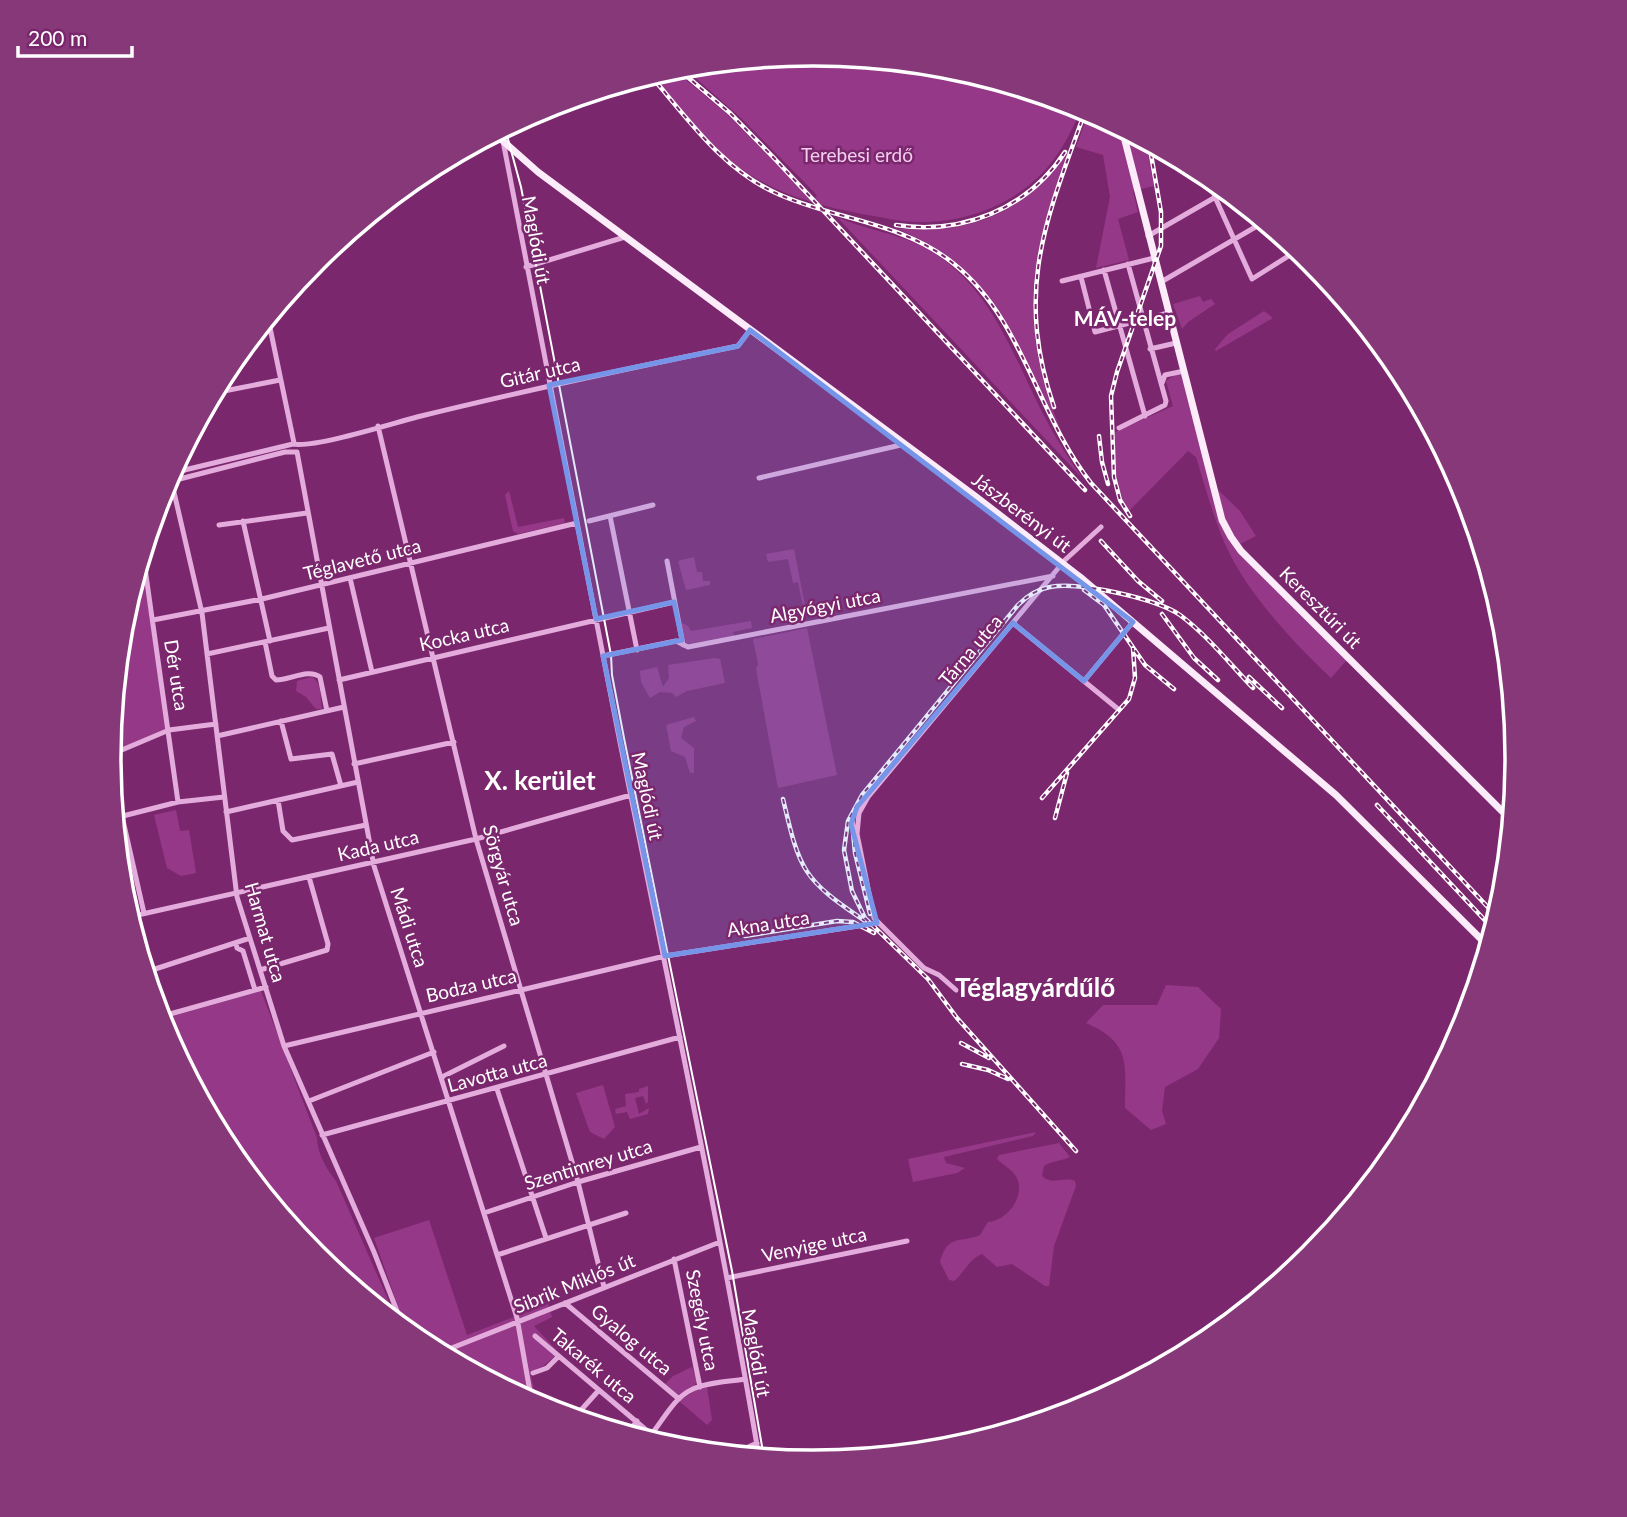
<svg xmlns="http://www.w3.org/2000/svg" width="1627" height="1517" font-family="Lato,sans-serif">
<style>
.green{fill:#963888}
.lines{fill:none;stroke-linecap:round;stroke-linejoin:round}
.minor{stroke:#e3acdc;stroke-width:5}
.major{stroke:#fcebf9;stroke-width:7}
.tram{stroke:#fff;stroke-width:2}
.rail-casing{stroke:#fff;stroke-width:4.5}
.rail{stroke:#7b276d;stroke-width:2;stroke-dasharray:5;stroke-linecap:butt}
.marked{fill:#7795e8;fill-opacity:0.2;stroke:#7795e8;stroke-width:5;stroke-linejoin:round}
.labels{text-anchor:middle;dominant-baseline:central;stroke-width:5;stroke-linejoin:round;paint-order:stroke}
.park-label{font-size:19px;fill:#f3ceee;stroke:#7b276d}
.street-label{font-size:19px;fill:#fff;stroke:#7b276d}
.neighbourhood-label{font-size:21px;font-weight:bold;fill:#fff;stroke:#7b276d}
.district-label{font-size:26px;font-weight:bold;fill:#fff;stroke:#7b276d}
.rim{fill:none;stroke:#fff;stroke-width:3.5}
</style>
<rect width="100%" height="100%" fill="#7b276d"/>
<path class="green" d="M814,54l137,14 131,40c-8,17 -16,35 -28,51 -30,41 -83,64 -134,63 -19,0 -39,-5 -58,-8 -42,-8 -82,-19 -118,-43 -37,-25 -63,-63 -91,-96l20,-6 55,46 84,85 5,-4 -4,-5 -72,-73 -58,-51z
M1089,111l57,31 8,44 -21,5 5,21 -20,7 11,41 -33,8 14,-71 -7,-42 -27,-8z
M1071,145c-45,119 -55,188 -1,306l-70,-139c-28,-40 -60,-67 -106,-84 76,8 137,-16 177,-83z
M837,217c31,14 67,17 96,35 59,38 80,103 110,162 12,23 25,44 40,65z
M1200,296l3,6 8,-3 4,5 -27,18 -6,7 -9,-25z
M1264,311l9,7 -57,33 -1,-2 13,-15z
M1184,373l30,113 26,25 16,25 -18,9 118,122 -10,-6 -15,17c-39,-37 -84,-85 -106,-134 -12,-28 -20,-58 -29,-87l-8,-6 -59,60c-15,-23 -14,-51 -16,-78l60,-27 -7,-25 9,-6z
M509,491l9,36 46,-9 1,5 -47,11 -5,-3 -8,-36z
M794,549l13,67h-2l-7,-34 -5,1 -5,-24 -20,3 -2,-8z
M694,557l3,15h5l1,9h7v4l-24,5 -8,-29z
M141,562l26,166 -57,25 13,-132z
M751,621l1,7 -19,4 1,4 -46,8 -4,-3 -4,-19 8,4 3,5z
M807,628l30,147 -59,13 -22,-119 2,-5 -5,-25z
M715,658l5,1 5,24 -38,8 -11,6 -4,-4 -12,-1 -10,6 -9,-16 -1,-11 17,-4 6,20 6,-9 -1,-13z
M312,677c10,6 8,21 10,32h-6l-10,-12 -10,-6 1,-10z
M694,717l2,4 -12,6 -3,11 13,10v25h-4l-5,-16 -14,-6 -5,-26z
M176,810l4,21 9,-1 7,43 -15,3 -14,-8 -13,-53z
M1166,985l32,2 23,22 -2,29 -21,31 -33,18 -3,24 4,13 -15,6 -26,-22c0,-44 7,-65 -39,-85l17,-18h54z
M261,991l56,147c0,15 10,32 19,43l53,121 2,16 -76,-62 -87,-107 -64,-118 5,-2 -3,-11z
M603,1085l12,42 -11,12 -14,-7 -14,-39z
M648,1086v16l-2,2 -3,-8 -8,2 4,16 10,-6 -1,6 -18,5 -3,-7 -11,2 -1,-5 11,-3 -1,-12 14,-2v-3z
M1036,1132l-3,4 -89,21 2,6 19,5 -8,5 -44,9 -5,-23z
M1059,1143l11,14c-8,4 -19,4 -26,9l-2,10c10,10 22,0 33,5l1,5 -22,60 -5,40h-4l-33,-22 -15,3 -15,-13c-13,5 -17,18 -28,27l-5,-1 -9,-18c8,-29 19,-18 40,-27l8,-13c20,-1 40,-29 27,-47 -4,-6 -13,-11 -18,-16l2,-4z
M429,1220l38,115 81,-31 4,13 -18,9 25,27 -16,13 -13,6 5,21 -16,3 -97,-52 -15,-12 -33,-94z
M692,1367l5,14 -3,5 -16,10 -13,-12 8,-8z
M707,1387l5,33 -5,5 -28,-24 19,-12z"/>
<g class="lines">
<path class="minor" d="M503,141c39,199 76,397 116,596 48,240 99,479 140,720
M1209,176l6,21 37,82 46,-29
M1148,236l78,-45
M526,267l99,-30
M1104,270l41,146
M1081,277l14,55 73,-19
M1062,281l92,-23
M1161,282l103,-60
M268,318l26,125
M1150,349l26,-6
M1162,383l3,-8 19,-4
M214,393l66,-13
M378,426l98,413 102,343 26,105
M1119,428l46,-23 1,-4 -38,-137
M297,452l77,414 143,452 15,85
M172,473l121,-29c22,4 97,-20 124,-27 106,-26 213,-49 321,-71l12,-16
M759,478l146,-34
M167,481l6,7 29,125 35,284 47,149 90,206 30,77
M168,482l117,-30h12
M610,516l27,134
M243,521l27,120
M589,521l64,-16
M219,525l88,-12
M143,554l35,248
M667,561l16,84
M350,578l22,94
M153,620l109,-21 315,-76
M1013,623l105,86
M265,642l7,34 4,4c14,0 33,-12 44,-3l7,34
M207,654l122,-26
M603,656l73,-15 12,6 365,-71
M339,680l335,-78
M1084,681l49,-59
M281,721l10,38 41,-5 9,32
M217,736l127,-29
M110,755l59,-25 47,-6
M354,764l100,-22
M113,796l9,20 22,97
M278,800l5,31 9,9 74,-15
M226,812l132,-30
M115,818l63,-16 46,-5
M855,831c-6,-11 -3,-20 6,-28
M129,917l347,-78 155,-44
M236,943l1,5 6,3 12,39
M153,970l13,42 4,2 96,-27
M260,970l67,-20 1,-6 -19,-67
M146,972l104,-34
M956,990l-17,-15 -15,-7 -50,-50 -17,-84 2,-21 9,-16 197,-237 36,-33
M284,1046l381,-90 212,-33
M442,1077l62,-31
M497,1089l49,149
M309,1101l125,-49
M322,1135l358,-98
M484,1213l94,-31 123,-35
M497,1255l129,-42
M674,1259l26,128
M727,1278l180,-37
M565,1303l114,96
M535,1336l129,109
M439,1353l281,-111
M533,1373l14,-5 11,-11
M569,1417l13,-8 17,-19
M626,1434l11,-13
M651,1435c12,-15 23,-37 40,-45 16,-8 37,-8 54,-11
M731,1455l26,-12"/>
<path class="major" d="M1122,129l100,391 9,17 10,14 271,270
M500,132l3,9 35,31 437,324 105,81 256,218 153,152"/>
<path class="tram" d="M505,128l16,59 90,468 1,20 12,63 108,533 32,187"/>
<defs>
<path id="rail" d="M677,68l53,45 43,44 312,333
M651,76c37,43 72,94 127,118 58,26 125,28 176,70 69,55 83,151 137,219l407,435
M896,225c66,10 132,-16 169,-73
M1054,407c-40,-118 -8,-187 32,-298
M1099,436l3,26 6,22
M1130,516l-10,-16 -6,-23 -3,-81 6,-24 44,-126v-34l-12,-69
M1101,541l37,40 24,20
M1084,590l20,15 41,60 29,24
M1162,614l32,44 24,22
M1249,677l33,31
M1042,798l87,-99 6,-21 -2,-30
M783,799c17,73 20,80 82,122
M1377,805l117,125
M1055,818l12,-45
M853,832l2,21 15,61
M745,936l92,-15 16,1 21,11
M961,1043l28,15
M962,1064l26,6 20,9
M1076,1151l-119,-133 -29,-39 -63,-61 -13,-27 -8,-41 4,-29 14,-26 156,-190c9,-9 20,-16 32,-18 29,-6 107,12 130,28 27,20 50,49 73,73"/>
</defs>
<use href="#rail" class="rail-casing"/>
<use href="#rail" class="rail"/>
</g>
<path class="marked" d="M750,330l383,292 -49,59 -71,-58 -156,184 -6,17 26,99 -212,33 -62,-300 79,-16 -8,-38 -78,17 -47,-234 189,-39z"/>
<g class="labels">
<g class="park-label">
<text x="857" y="154">Terebesi erdő</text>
</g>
<g class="street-label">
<text transform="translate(537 240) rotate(80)">Maglódi út</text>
<text transform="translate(540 372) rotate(-13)">Gitár utca</text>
<text transform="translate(1022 512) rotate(37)">Jászberényi út</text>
<text transform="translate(362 559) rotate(-14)">Téglavető utca</text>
<text transform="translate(825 605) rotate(-11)">Algyógyi utca</text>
<text transform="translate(1321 607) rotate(45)">Keresztúri út</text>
<text transform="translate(464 634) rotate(-13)">Kocka utca</text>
<text transform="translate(970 650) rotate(-50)">Tárna utca</text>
<text transform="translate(177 675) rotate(81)">Dér utca</text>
<text transform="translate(648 796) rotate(78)">Maglódi út</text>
<text transform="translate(378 845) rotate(-13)">Kada utca</text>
<text transform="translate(504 875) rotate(74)">Sörgyár utca</text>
<text transform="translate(768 923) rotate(-9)">Akna utca</text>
<text transform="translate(410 927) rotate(72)">Mádi utca</text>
<text transform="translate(266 932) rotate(74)">Harmat utca</text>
<text transform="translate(471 985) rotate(-13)">Bodza utca</text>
<text transform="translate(497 1072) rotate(-15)">Lavotta utca</text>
<text transform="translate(588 1164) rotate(-17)">Szentimrey utca</text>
<text transform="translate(814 1244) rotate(-12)">Venyige utca</text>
<text transform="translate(574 1283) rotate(-22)">Sibrik Miklós út</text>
<text transform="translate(703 1320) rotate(79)">Szegély utca</text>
<text transform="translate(632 1339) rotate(40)">Gyalog utca</text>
<text transform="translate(757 1353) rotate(80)">Maglódi út</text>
<text transform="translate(594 1365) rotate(40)">Takarék utca</text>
</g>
<g class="neighbourhood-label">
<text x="1125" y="317">MÁV-telep</text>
</g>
<g class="district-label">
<text x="540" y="780">X. kerület</text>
<text x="1035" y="987">Téglagyárdűlő</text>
</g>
</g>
<path d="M0 0H1627V1517H0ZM121 758a692 692 0 1 1 1384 0a692 692 0 1 1-1384 0Z" fill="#863879" fill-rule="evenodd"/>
<path class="rim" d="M121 758a692 692 0 1 1 1384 0a692 692 0 1 1-1384 0Z"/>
<path d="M18 46v10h114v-10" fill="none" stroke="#ffffff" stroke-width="3.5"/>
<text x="28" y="46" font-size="21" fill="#ffffff" stroke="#7b276d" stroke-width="5" paint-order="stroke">200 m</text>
</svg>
